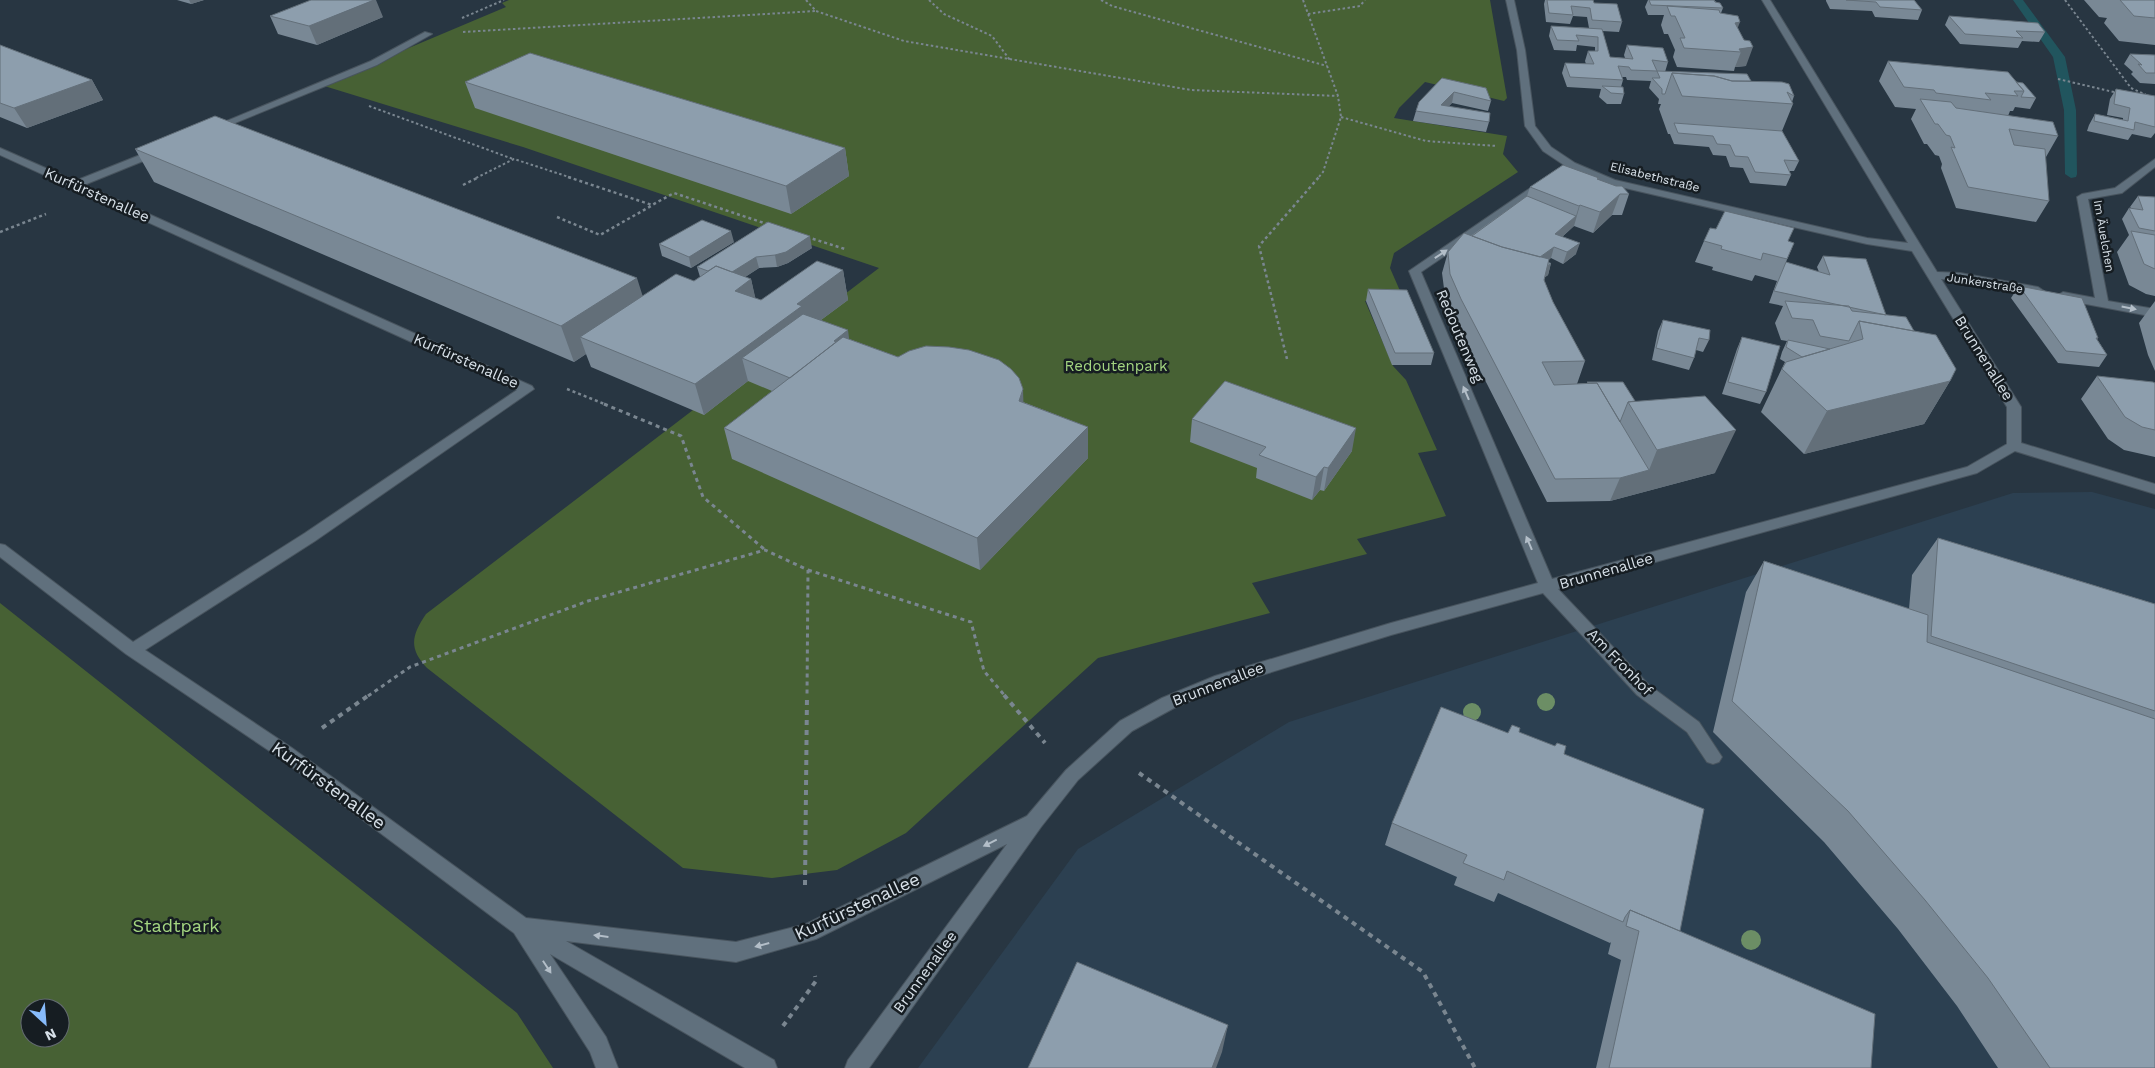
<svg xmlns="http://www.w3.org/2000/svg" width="2155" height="1068" font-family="'Work Sans',sans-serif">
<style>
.built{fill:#2c4051}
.green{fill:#476134;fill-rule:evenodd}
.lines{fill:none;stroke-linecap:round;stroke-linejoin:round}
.stream{fill:#21555e;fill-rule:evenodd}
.minor-casing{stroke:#48545e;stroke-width:2}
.path-far3{stroke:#7a8690;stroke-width:2;stroke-dasharray:2.5 2.5;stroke-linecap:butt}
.path-far2{stroke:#7a8690;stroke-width:2.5;stroke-dasharray:3 3;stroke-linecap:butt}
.path-far1{stroke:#7a8690;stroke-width:3;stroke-dasharray:4 4;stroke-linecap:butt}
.path{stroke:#7a8690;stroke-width:4;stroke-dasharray:5 5;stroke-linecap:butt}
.minor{fill:#60707d;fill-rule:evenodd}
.tree{fill:#6c8e65}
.wall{fill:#798895}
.shaded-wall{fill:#636f79}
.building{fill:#8d9ead;stroke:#636f79}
.oneway{fill:#b3bec8}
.labels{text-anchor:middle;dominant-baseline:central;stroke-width:5;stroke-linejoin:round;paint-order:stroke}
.far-street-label{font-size:12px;fill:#d7e0e8;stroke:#161d22}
.street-label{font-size:15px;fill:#d7e0e8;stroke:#161d22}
.park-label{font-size:15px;fill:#a4d681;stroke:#161d22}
.near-street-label{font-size:18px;fill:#d7e0e8;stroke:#161d22}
.near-park-label{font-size:18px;fill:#a4d681;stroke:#161d22}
</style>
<rect width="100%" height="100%" fill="#283642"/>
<path class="built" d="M2092,492l63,17v559h-1237l160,-219 211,-127 724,-229z"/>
<path class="green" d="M509,0h981l17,98 -3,3 -79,-19 -26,26 -5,10 113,18 -4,18 15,18 -124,81 -4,15 14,32 -39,1 28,65 13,14 31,70 -19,3 28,63 -89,23 10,15 -115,29 18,30 -172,45 -192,175 -69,37 -65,8 -89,-10 -256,-200c-19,-20 -15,-33 -1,-54l453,-346 -356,-121 -202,-62 185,-78 -4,-4z
M0,603l517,410 36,55h-553zM30,1008h30v30h-30z"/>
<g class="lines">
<path class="stream" d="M2013,0h10l42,57 11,53 1,64 -1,3 -5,1 -6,-4 -1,-64 -11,-53z"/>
<defs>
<path id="minor" d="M1506,0h8l11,50 10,76 16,21 24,16 40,17 252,58 41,5 -146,-243h8l167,272 23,1 78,14 6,4 -6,4 -78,-14 -19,-2 80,128v36l134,41v10l-140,-43 -38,22 -419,116 91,96 50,37 23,35 -3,5 -6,2 -6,-2 -20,-30 -50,-37 -94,-102 -152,42 -171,53 -46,20 -42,23 -54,49 -37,47 -172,241h-24l3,-8 159,-216 -191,95 -80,23 -170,-21 208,119 3,8h-32l-195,-114 56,83 12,31h-22l-6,-16 -76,-119 -234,-175 -154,-104 -126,-97v-13l5,1 128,97 172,-109 212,-143 -517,-235v-7l75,33 80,-32h8v4l-79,32 448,201 2,3 -219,152 -170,109 147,98 234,170 210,24 70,-18 221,-108 39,-46 54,-49 42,-23 53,-22 176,-53 147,-40 -129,-312 155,-106 -21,-14 -18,-25 -8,-76zM1572,169l40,16 255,59 45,7 95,156v37l-40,23 -415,112 -131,-307z
M425,32l7,2 -55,31 -164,67 -3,1 -5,-3 166,-69z
M2155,159v8l-33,26 -34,6 20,102 47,8v8l-96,-18 -2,-3 6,-4 32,6 -18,-101 5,-3 33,-6z"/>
</defs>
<use href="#minor" class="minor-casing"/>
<path class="path-far3" d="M806,0l10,11 88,30 287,49 147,6
M929,0l15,14 48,22 18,24
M1101,0l11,6 215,60
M1303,0l35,96 3,21 -18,55 -5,6
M2065,0l66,88 24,11
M1308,14l52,-8 5,-6
M462,18l42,-18
M463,32l353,-21
M2058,79l60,14
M369,106l144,53
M1341,117l85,24 71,5
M476,178l38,-19 58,19"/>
<path class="path-far2" d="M568,177l84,28 22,-12 96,32
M463,185l16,-8
M557,217l43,18 51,-29
M0,232l46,-18
M807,237l38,12
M1287,359l-28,-113 60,-69
M567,389l40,16"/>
<path class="path-far1" d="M604,404l77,32 22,61 61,52
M808,570l163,52 13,49 21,25
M368,696l42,-29 178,-66 177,-51 43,20 -1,126"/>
<path class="path" d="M1004,695l41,48
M322,728l47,-33
M1139,773l284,199 52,96
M805,885l2,-190
M783,1026l33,-45 -1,-5"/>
<use href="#minor" class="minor"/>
</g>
<g class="tree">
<circle cx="1546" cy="702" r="9"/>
<circle cx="1472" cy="712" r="9"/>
<circle cx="1751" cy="940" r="10"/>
</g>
<path class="wall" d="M177,0h27l-13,4z
M1545,0h48l1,3 28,19 -3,10 -17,-1 8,26 15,1 -1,-3 3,-10 41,17 -3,10 86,9 31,1 12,14 -2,6 1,2 -11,27 17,30 -5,10h-5l2,4 -5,11 -36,-3 -7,-15 -13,-1 -4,-11 -13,-1 -4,-8 -35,-3 -4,-10h-2l-9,-25 2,-5h-3l1,-5 -10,-11 2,-7 -24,-1 -1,-3h-4l1,3 -2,7 3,7 -3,10h-14l-8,-7 2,-8 -34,-2 -5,-14 3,-10 21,1 -1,-3 3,-10h7v-4l-18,-2 -1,6 -22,-1 -5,-14 2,-10 38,2 -2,-11 -14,-1 -3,8 -24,-2 -2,-18z
M1648,0h66l9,8 -2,5 17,15 8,38 -11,1 -1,4 -57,-4 -4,-10 2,-7 -7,-16h-4l-3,-9 3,-10h-16l-3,-8z
M1826,0h88l8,10 -4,10 -43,-3 -3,-6 -42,-2 -4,-8z
M2084,0h71v45l-36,-4 -15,-18 3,-5 -8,-1z
M270,16l113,1 -66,28 -39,-11z
M1949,16l96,16 -6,10 -17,-1 -4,7 -58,-4 -15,-19z
M0,45l92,35 11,20 -76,28 -27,-11z
M2130,54l25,1v29l-15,-1 -9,-9 2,-2 -9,-8z
M1888,61l128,21 20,16 -6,11 -15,-2 -2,4h-3l-2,5 50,20 -12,21h-1l4,44 -13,21 -80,-14 -15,-40 1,-4 -3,-8 -4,-1 -8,-11h-3l-13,-25 5,-10 -21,-2 -16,-26z
M1442,78l49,23 -3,10 -36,-8 -3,3 40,16 -3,10 -73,-11 3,-10z
M465,82l380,66 4,28 -58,38 -316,-106z
M2116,89l39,7v37l-4,5 -19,-4 -4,6 -41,-9 2,-6 6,-11 28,6v-2l-16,-3 3,-16z
M135,149l508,147 51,-15 6,-4 -3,-10 71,-45 44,26 -24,15 -11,4 -18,1 -14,9 6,2 4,19 6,2 82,-30 5,30 -27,20 28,19 49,18 125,32v13l65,25v31l-108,112 -248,-111 -8,-31 48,-37 -24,-10 -44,34 -113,-48 -5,-13 -12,8 -420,-180z
M1599,178l-1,2 31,14 -7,21h-10l-19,18 -19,-7 -12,11 14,17 -13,10 -12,-6 -2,1 -1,3 3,1 -3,12 -3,2 -1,3 9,22 32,59 -8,23 10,-1v-1l48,19 80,72 -105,28 -63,1 -92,-181 -10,-25 -3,-23 6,-21 79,-56 3,-9z
M2138,196l17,1v99l-9,-2 -17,-9 -12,-33 12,-17 -7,-16 7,-11h2l-1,-1z
M1716,229l78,14 -8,19 33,10 -2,-5 6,-11 63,59 28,16 36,50 -26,43 -120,30 -43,-42 24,-50 -5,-3 2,-7 5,-11 -6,-1 -6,-17 8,-17 -14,-3 8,-22 -22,-6 -3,6 -40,-11 1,-3 -18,-5 9,-21z
M734,242l-43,26 -29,-12 -3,-12z
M2019,286l79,52 -1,1 10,16 -8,12 -41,-4 -47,-65z
M1368,289l66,64 -3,12h-39l-26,-64z
M2155,301v70l-7,-16 -9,-32z
M1663,320l46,20 -6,12 -7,-2 -2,8 -5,12 -37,-10 6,-29z
M1742,337l24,55 -6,12 -38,-10 15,-45z
M2097,376l58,7v74l-31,-7 -16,-11 -27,-40z
M1192,419l160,32 -28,40 -4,-1 -8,10 -56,-22 1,-10 -67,-26z
M1938,538l217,66v464h-157l-41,-62 -59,-77 -74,-87 -111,-110 33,-140 18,-31 145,48 3,-34z
M1519,732l45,22 116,177 191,137h-275l25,-108 -13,-6 3,-12 -1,1 -112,-50 -4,9 -40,-17 3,-8 -72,-32 7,-22 116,-90z"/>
<path class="shaded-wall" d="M189,0h15l-13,4z
M374,0h2l7,17 -66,28 -8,-19z
M1740,22l-7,18 2,-17z
M1753,47l-7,19 -11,1 6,-15 -2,-3z
M92,80l11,20 -76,28 -13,-20z
M1454,92l-2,11 -12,11 1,-9z
M845,148l4,28 -58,38 -5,-28z
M1620,194l-8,21 -19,18 7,-21z
M1580,205l-6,21 -22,20 3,-12 21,-18 3,-10z
M731,231l3,11 -43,26 -2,-11z
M810,236l2,12 -24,15 -11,4 -2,-12z
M1580,243l-4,11 -13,10 4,-12z
M1554,247l-3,11 -13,10 1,-10z
M756,257l3,11 -32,21 -3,-12z
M1551,263l-3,12 -8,6 3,-12z
M843,270l5,30 -42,31 -64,27 6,23 -44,34 -9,-31 102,-80z
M637,278l11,35 -68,24 6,17 -12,8 -13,-36z
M751,279l7,30 -23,-18z
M848,330l3,23 -17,-12z
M1950,381l-26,43 -120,30 23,-43z
M1023,389l1,31 -5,-19z
M1088,427v31l-108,112 -3,-32z
M1356,428l-4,23 -28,40 4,-23z
M1736,430l-21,43 -105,28 10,-23 29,-8 8,-20z
M1324,467l-4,23 -8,10 4,-23z
M1228,1025l-6,27 -6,16h-4z"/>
<path class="building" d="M311,0h63l-65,26 -39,-10z
M1547,0h46l1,3 23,1 5,18 -30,-2 -2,-12 -19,-2 2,9 -24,-2z
M1649,0h65l1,2 5,1 3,5 -72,-3z
M1846,0h68l8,10 -42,-3 -4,-5z
M2120,0h35v18l-21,-2z
M1667,6l52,4 1,3 18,3 2,6 -5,1 9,17 6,1 3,6 -14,2 2,3 -57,-4 -4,-10h5l-10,-22h-4z
M1949,16l89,7 7,9 -29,-1 7,7 -58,-4z
M1551,26l51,3 8,28 23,2 -6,-14 36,3 5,14 -16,-2 5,11 -26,-1 -2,-3 -11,-1 5,14 -53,-3 -5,-14 29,1 -6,-13h10v-14l-22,-2 3,6 -22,-1z
M0,45l92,35 -78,28 -14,-5z
M530,53l315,95 -59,38 -321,-104z
M2130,54l25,1v18h-9l-8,-9 4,1z
M1888,61l120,11 16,19h-10l4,5 -33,-3 6,7 -55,-7 -2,-3 -30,-3z
M1657,71l90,3 4,7h-19l-18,-5 -42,-3 -7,21h-3v-5l-10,-11h8z
M1672,73l42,3 18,5 50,1 7,2 5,12 -7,-4 6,12 -111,-8z
M1442,78l44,10 5,13 -37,-9 -13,13 49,8 -1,9 -73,-11 3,-9z
M2016,82l7,1 13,15 -15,-1 3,-6z
M1602,86l21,1 1,7 -13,-1z
M2116,89l39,7v31l-20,-5 -1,8 -40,-9 1,-7 33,7 2,-13 -16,-4z
M1920,99l31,3 5,6 97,14 5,14 -49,-7 5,16 31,4 4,52 -81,-14 -17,-40 4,1 -5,-12 -4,-1 -8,-11h-3z
M215,116l422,162 -76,48 -426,-177z
M1674,123l108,8 17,30 -15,-1 7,15 -36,-3 -7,-15 -13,-1 -5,-11 -13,-1 -4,-8 -35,-3z
M1563,165l36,13 -2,1 19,7h6l7,8h-9l-20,18 -20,-7 -1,1 -49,-19z
M1527,196l49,20 -21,18 25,9 -13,9 -13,-5 -14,10 -38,-10 -30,-11z
M2138,196l17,1v34l-16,-3 -10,-20 14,2z
M1725,211l69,17 -6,13 6,2 -7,16 -24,-6 -2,7 -40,-11 1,-3 -18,-5 6,-13 6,1z
M702,220l29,11 -42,26 -30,-13z
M768,222l42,14 -24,16 -11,3 -19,2 -24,15 -16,-6 -8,5 -11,-4z
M2131,231l24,4v34l-11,-5z
M1464,233l38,14 47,12 -5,21 9,22 32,59 -43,1 12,23 43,-2 52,87 -29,8 -65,1 -94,-180 -11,-25 -2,-22z
M1823,256l43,3 20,56 -112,-24 12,-29 44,13z
M817,261l26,9 -46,34 5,2 -107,78 -115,-47 96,-63 18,7 22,-15 35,13 -16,12 26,9z
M2019,286l63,12 16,40h-2l11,17 -41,-4z
M1368,289l39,1 27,63h-39z
M1785,301l64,5 3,5 54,6 8,14 -55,-10 -10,20 -29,-5 -7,-16 -21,-2z
M803,314l45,16 -14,11 2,1 -46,36 -48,-20z
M1663,320l47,10 -1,10 -10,-2 -5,20 -38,-10z
M1859,321l77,14 20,34 -6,12 -123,30 -45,-42 4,-7 77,-23z
M843,337l55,20 11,-6 17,-5 23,1 20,3 30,10 12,9 8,9 4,11 -4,12 69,26 -111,111 -253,-110z
M1742,337l38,9 -14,46 -38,-10z
M1788,340l42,9 -28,8 -16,-10z
M2097,376l56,6 2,1v47l-13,-3 -17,-10z
M1225,381l131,47 -28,40 -4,-1 -8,10 -57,-22 7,-8 -74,-28z
M1587,382h36l12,19 -7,1 -8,20 -23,-39h-9z
M1705,396l31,34 -79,20 -29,-48z
M1938,538l217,66v107l-224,-75z
M1764,561l164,54 -1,27 228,77v349h-105l-62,-90 -63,-78 -77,-89 -116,-110z
M1441,707l67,26 4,-8 8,3 -1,4 36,14 2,-3 9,3 -2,8 140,55 -24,122 -50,-21 -5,7 -2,5 -116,-51 -3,9 -41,-17 4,-8 -75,-32z
M1630,910l245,104 -4,54h-262l30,-137 -13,-5z
M1077,962l151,63 -16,43h-184z"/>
<defs><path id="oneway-solid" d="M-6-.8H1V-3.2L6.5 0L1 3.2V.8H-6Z" transform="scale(1.25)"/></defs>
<g class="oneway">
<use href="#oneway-solid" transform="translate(1441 254) rotate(-34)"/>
<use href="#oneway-solid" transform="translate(2129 308) rotate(11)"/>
<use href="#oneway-solid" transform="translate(1466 393) rotate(-113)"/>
<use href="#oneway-solid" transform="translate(1529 543) rotate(-113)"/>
<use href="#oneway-solid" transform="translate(990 843) rotate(154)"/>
<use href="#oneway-solid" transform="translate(601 936) rotate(-173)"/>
<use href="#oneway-solid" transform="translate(762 945) rotate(165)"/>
<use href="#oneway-solid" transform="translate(547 967) rotate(57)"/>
</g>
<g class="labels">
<g class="far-street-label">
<text transform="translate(1655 177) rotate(14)">Elisabethstraße</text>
<text transform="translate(2104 236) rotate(80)">Im Äuelchen</text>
<text transform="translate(1985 283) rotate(9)">Junkerstraße</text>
</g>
<g class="street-label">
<text transform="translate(97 195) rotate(24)">Kurfürstenallee</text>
<text transform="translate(1460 336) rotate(67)">Redoutenweg</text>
<text transform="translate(1984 358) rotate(58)">Brunnenallee</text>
<text transform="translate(466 361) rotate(24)">Kurfürstenallee</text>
<text transform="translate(1606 571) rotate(-16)">Brunnenallee</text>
<text transform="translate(1620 662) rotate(46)">Am Fronhof</text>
<text transform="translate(1218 684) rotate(-21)">Brunnenallee</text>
<text transform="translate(925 972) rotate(-54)">Brunnenallee</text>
</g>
<g class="park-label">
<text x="1116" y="366">Redoutenpark</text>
</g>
<g class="near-street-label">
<text transform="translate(329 785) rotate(36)">Kurfürstenallee</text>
<text transform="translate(857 906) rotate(-25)">Kurfürstenallee</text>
</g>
<g class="near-park-label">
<text x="176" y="925">Stadtpark</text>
</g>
</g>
<g transform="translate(45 1023) rotate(154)"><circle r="24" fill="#161d22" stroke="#636b71"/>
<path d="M0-4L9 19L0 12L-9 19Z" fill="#87bbfb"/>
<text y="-8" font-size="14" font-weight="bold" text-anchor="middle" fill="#d7e0e8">N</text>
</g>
</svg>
